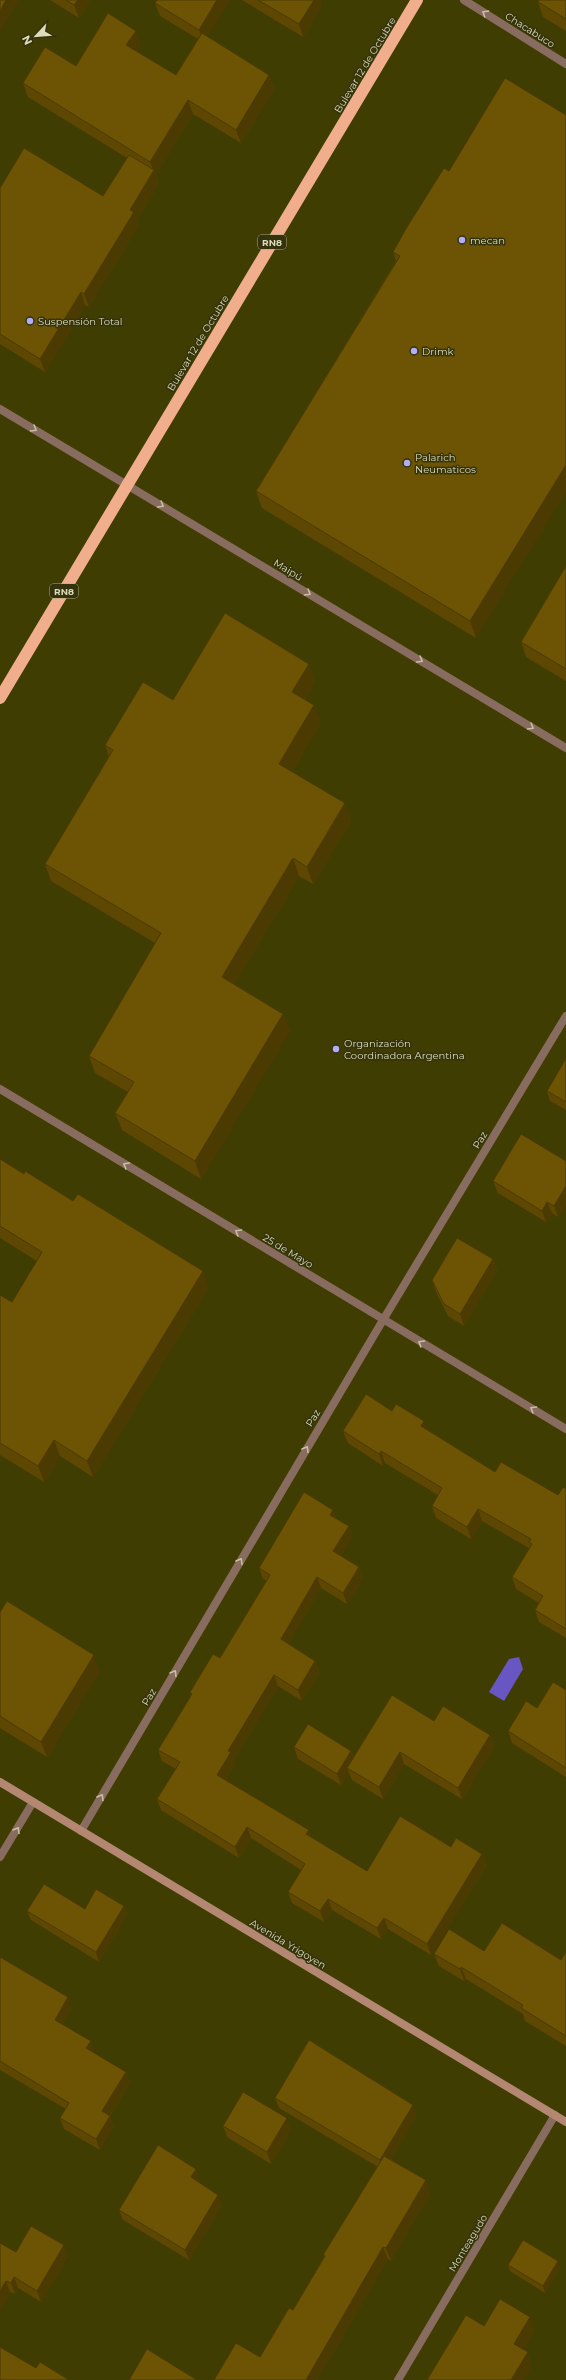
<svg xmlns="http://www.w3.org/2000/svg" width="566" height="2380" font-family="Montserrat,sans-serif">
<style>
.water{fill:#6856c3}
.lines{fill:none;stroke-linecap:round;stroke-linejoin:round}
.street{stroke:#886c5f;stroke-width:8}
.secondary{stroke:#b38772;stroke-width:8}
.highway{stroke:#f1ae8d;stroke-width:12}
.wall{fill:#5e4703}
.shaded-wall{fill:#4c3a03}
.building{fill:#6d5304;stroke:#4c3a03}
.oneway{stroke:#c7c0a3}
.poi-dot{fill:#b2adf9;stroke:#34330d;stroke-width:1.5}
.labels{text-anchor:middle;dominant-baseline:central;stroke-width:3;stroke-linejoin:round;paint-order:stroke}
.shield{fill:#34330d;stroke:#aaa986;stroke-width:1}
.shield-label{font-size:9px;font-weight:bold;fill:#dcdcba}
.street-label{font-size:10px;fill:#dcdcba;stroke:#34330d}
.poi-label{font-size:10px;fill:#dcdcba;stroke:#34330d;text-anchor:start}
</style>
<rect width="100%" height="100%" fill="#403d03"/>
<path class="water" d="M519,1657l4,12 -19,32 -15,-9 20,-33z"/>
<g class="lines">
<path class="street" d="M464,0l102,64
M0,409l566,339
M0,1089l566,340
M81,1831l302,-511 183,-304
M0,1857l33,-55
M398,2380l157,-265"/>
<path class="secondary" d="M0,1782l566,340"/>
<path class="highway" d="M0,698l417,-698"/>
</g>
<path class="wall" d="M50,0h40l-11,18z
M230,0l-23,37 62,38 5,14 -33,54 -48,-29 -37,60 3,9 -22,37 2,5 -50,82 -4,-2 -40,67 -45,-28v-156l103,8 24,-38 -99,-61 -5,-14 118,-39 -5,7 40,24 22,-36 -38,-23 -5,-13z
M242,0h78l2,6 -19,31z
M566,0v31l-23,-14 -5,-15z
M407,227l69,411 -214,-130 -6,-17 140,-230 -3,-9z
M566,566v115l-40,-24 -5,-15z
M315,682l-10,17 16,23 -29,49 59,50 -38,63 -14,-8 -65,108 49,30 7,17 -89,148 -79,-49 -7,-17 13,-21 -33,-19 -6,-17 66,-113 -104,-62 -6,-17 64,-108 -4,-11 68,-45z
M566,1060v50l-16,-9 -3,-10z
M0,1159l209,128 -116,190 -33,-21 -16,26 -44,-27v-160l12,7 25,-41 -37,-23z
M566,1161v44l-8,12 -6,-4 -6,9 -48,-29 -5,-12z
M493,1259l4,11 -33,56 -16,-10 -12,-24 -4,-12z
M392,1411l36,19 67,42 63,23 8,-6v149l-27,-16 -4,-12 4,-7 -23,-14 -4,-12 17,-29 -47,-27 -11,18 -35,-21 -4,-12 6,-11 -53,-32 -2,3 -35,-23 -5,-12z
M333,1510l3,8 17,19 -12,19 18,11 4,12 -16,25 -26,-16 -33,56 27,17 4,11 -17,29 -24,-15 -44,74 1,3 -10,17 84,50 2,8 56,33 84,-24 31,7 4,12 -55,89 -43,-26 -7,10 -49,-29 -8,12 -32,-19 -4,-11 13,-22 -50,-32 -12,20 -78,-48 -4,-11 19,-30 -14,-8 -4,-11 33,-54 -1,-4 30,-34 47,-77 -4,-2 -4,-11z
M0,1612l100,59 -53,86 -47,-29z
M566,1690v87l-54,-34 -4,-12 29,-23z
M434,1721l56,14 4,12 -32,52 -58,-35 -21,35 -31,-19 -3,-7 -8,12 -43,-26 -4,-12 57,4 3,7z
M124,1906l3,9 -28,47 -68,-42 -4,-9 58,-2z
M484,1951l77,9 5,-8v94l-41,-25 -2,-7 -57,-35 -2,2 -25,-15 -5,-12z
M0,1957l72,51 -10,16 32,28v1l32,19 4,10 -20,34 4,11 -14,23 -36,-21 -4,-11 6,-9 -66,-39z
M275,2098l142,17 -26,44 39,34 -39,68 -3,-2 -71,121h-103l46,-23 33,-47 31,-53 -1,-2 55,-88 -99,-59z
M223,2126l68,4 -20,34 -44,-27z
M200,2180l-1,2 23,23 -33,55 -66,-40 -4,-10z
M0,2243l16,9 52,4 -27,46 -23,-14 -3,6 -5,-2 -10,17z
M558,2261l2,7 -15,25 -35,-22 -2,-6z"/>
<path class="shaded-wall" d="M6,0h13l-19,31v-20z
M78,0h12l-11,18 -5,-13z
M217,0h13l-26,43 -5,-13z
M314,0h6l2,6 -19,31 -4,-13z
M136,31l5,13 -10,15 -5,-14z
M269,75l5,14 -33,54 -5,-13z
M188,100l5,14 -37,60 3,9 -22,37 2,5 -50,82 -5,-13 46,-84 24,-39 -4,-9z
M81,292l4,13 -40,67 -5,-13z
M566,465v27l-90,146 -6,-17z
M309,664l6,18 -16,27 -7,-17z
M314,705l7,17 -35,59 -7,-17z
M345,803l6,18 -38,63 -6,-17z
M293,858l6,18 -71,118 -6,-17z
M283,1014l7,17 -89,148 -6,-18z
M566,1186v19l-8,12 -4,-11z
M547,1202l5,11 -6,9 -4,-11z
M493,1259l4,11 -33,56 -4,-12z
M203,1271l6,16 -116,190 -6,-16z
M424,1421l5,12 -8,-7z
M54,1440l6,16 -16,26 -6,-16z
M381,1451l4,12 -2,3 -4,-12z
M478,1509l4,12 -11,18 -4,-12z
M333,1510l4,11 -7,-6z
M349,1526l4,11 -16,25 -4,-11z
M359,1567l4,12 -16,25 -4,-11z
M317,1577l4,11 -36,62 -4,-11z
M94,1655l6,16 -53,86 -6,-15z
M315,1661l4,11 -17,29 -4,-11z
M274,1675l4,11 -44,74 1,3 -14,23 -4,-11 11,-24z
M490,1735l4,12 -32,52 -4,-11z
M351,1751l4,11 -8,6 2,5 -8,12 -4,-11z
M400,1752l4,12 -21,35 -4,-12z
M247,1827l4,11 -12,20 -4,-11z
M309,1830l4,11 -7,-7z
M482,1854l4,12 -55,89 -4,-11z
M328,1899l4,11 -8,12 -4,-11z
M124,1906l3,9 -28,47 -3,-10z
M384,1918l4,11 -7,10 -4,-11z
M461,1967l5,12 -2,2 -4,-12z
M68,1997l4,11 -14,22 -3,-10z
M91,2041l3,11 -4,7 -4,-11z
M126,2072l4,10 -24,40 -4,-11z
M413,2105l4,10 -33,56 -4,-11z
M110,2116l4,11 -14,23 -4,-11z
M287,2118l4,12 -20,34 -4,-12z
M196,2169l4,11 -5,8 -4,-11z
M426,2180l4,13 -39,68 -5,-13z
M218,2195l4,10 -33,55 -4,-10z
M64,2245l4,11 -27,46 -4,-11z
M383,2247l5,12 -71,121h-11z
M558,2261l2,7 -15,25 -2,-7z
M14,2277l4,11 -3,6 -4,-11z
M6,2281l4,11 -10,17v-18z
M530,2317l5,13 -16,28 -5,-14z
M528,2352l4,14 -8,14h-13z"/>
<path class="building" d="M0,0h6l-6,11z
M66,0h12l-4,5z
M157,0h60l-18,30 -44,-27z
M258,0h56l-15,24z
M539,0h27v19l-28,-17z
M108,13l28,18 -10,14 50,30 26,-42 67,42 -33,55 -48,-30 -38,62 -127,-79 22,-36 31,19z
M505,78l61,37v350l-96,156 -214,-130 144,-235 -7,-4 14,-25 37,-59 5,3z
M24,148l79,48 26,-41 25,15 -24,40 4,2 -50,82 -3,-2 -41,67 -40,-25v-146z
M566,566v103l-45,-27z
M225,613l84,51 -17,28 22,13 -35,59 66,39 -38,64 -14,-9 -71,119 61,37 -88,147 -80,-48 19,-31 -45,-26 72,-123 -116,-69 68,-114 -8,-5 38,-63 30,18z
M565,1060h1v42l-19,-11z
M521,1134l45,27v25l-12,20 -7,-4 -5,9 -49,-30z
M0,1159l24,15 1,-3 48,30 5,-7 125,77 -116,190 -33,-21 -16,26 -38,-23v-148l12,7 30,-50 -42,-26z
M457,1238l36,21 -33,55 -16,-10 -12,-24z
M366,1394l26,17 4,-7 28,17 -3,5 74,46 6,-10 57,33 5,-8 3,2v140l-31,-19 8,-14 -31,-19 20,-33 -3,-2 2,-3 -53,-30 -11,18 -35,-21 10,-18 -61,-37 -2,3 -36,-23z
M304,1492l29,18 -3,5 19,11 -16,25 26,16 -16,26 -26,-16 -36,62 34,22 -17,29 -24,-15 -46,76 3,1 -14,23 92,55 -3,4 61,37 33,-55 51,31 5,-9 26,16 -55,90 -43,-26 -7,10 -49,-29 -8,12 -32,-19 17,-28 -58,-37 -12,20 -78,-48 23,-37 -22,-12 34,-56 -2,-2 23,-38 7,4 50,-83 -11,-7z
M7,1601l87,54 -53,87 -41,-26v-104z
M553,1682l13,8v78l-58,-37 18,-30 11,7z
M392,1695l42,26 9,-15 47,29 -32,53 -58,-36 -21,35 -32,-19z
M308,1724l43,27 -14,23 -43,-27z
M44,1884l41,25 11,-20 28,17 -28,46 -69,-41z
M502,1923l59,37 5,-8v84l-45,-28 2,-3 -62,-38 -1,2 -26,-15 15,-25 35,22z
M0,1957l68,40 -13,23 36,21 -5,7 40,24 -24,39 8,5 -14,23 -36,-21 9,-15 -69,-42z
M309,2040l104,65 -33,55 -105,-62z
M243,2092l44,26 -20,34 -44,-26z
M158,2145l38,24 -5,8 27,18 -33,55 -66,-40z
M384,2156l42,24 -40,68 -3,-1 -77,133h-92l22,-37 24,14 29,-49 4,2 32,-54 -2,-1z
M31,2226l33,19 -27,46 -23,-14 -3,6 -5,-2 -6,10v-48l16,9z
M523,2240l35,21 -15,25 -35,-21z
M500,2299l30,18 -16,27 14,8 -17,28h-84l39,-65 18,11z
M0,2347l36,21 4,-6 29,18h-69z
M147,2349l50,31h-68z"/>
<defs><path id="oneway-chevron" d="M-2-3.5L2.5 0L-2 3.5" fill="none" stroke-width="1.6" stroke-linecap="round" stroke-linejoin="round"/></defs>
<g class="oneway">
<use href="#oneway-chevron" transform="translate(485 13) rotate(-148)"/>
<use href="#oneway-chevron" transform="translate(34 429) rotate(31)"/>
<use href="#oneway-chevron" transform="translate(161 505) rotate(31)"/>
<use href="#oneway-chevron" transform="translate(308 593) rotate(31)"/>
<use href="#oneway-chevron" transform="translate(420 660) rotate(31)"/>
<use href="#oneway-chevron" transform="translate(531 727) rotate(31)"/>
<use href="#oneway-chevron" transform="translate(126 1165) rotate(-149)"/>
<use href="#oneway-chevron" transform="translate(238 1232) rotate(-149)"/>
<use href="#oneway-chevron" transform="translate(421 1343) rotate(-149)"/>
<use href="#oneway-chevron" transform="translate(533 1409) rotate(-149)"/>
<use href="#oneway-chevron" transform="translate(306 1449) rotate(-59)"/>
<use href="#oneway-chevron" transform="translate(240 1561) rotate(-59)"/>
<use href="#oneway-chevron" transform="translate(174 1673) rotate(-59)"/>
<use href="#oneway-chevron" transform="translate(101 1797) rotate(-59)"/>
<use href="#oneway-chevron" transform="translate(17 1830) rotate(-59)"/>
</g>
<g class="poi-dot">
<circle cx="462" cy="240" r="4"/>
<circle cx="30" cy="321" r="4"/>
<circle cx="414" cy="351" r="4"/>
<circle cx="407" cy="463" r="4"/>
<circle cx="336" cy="1049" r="4"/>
</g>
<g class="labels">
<g class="shield">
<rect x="258" y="235" width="28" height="14" rx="3"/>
<rect x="50" y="584" width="28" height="14" rx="3"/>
</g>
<g class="shield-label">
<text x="272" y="242">RN8</text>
<text x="64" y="591">RN8</text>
</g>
<g class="street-label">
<text transform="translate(530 30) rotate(32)">Chacabuco</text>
<text transform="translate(365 65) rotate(-59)">Bulevar 12 de Octubre</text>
<text transform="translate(198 343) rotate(-59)">Bulevar 12 de Octubre</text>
<text transform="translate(288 570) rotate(31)">Maipú</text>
<text transform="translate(480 1140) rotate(-59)">Paz</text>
<text transform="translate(288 1251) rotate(31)">25 de Mayo</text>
<text transform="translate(313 1418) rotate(-59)">Paz</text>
<text transform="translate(149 1697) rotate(-59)">Paz</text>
<text transform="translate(288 1944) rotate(31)">Avenida Yrigoyen</text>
<text transform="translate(468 2243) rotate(-59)">Monteagudo</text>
</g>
<g class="poi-label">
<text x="470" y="240">mecan</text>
<text x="38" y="321">Suspensión Total</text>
<text x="422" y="351">Drimk</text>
<text x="415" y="457">Palarich<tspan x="415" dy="12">Neumaticos</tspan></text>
<text x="344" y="1043">Organización<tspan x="344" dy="12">Coordinadora Argentina</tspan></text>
</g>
</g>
<g transform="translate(36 36) rotate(244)" stroke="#34330d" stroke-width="3" paint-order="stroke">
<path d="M0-3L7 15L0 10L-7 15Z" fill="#dcdcba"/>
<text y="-6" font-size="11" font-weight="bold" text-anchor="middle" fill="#dcdcba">N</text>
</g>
</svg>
